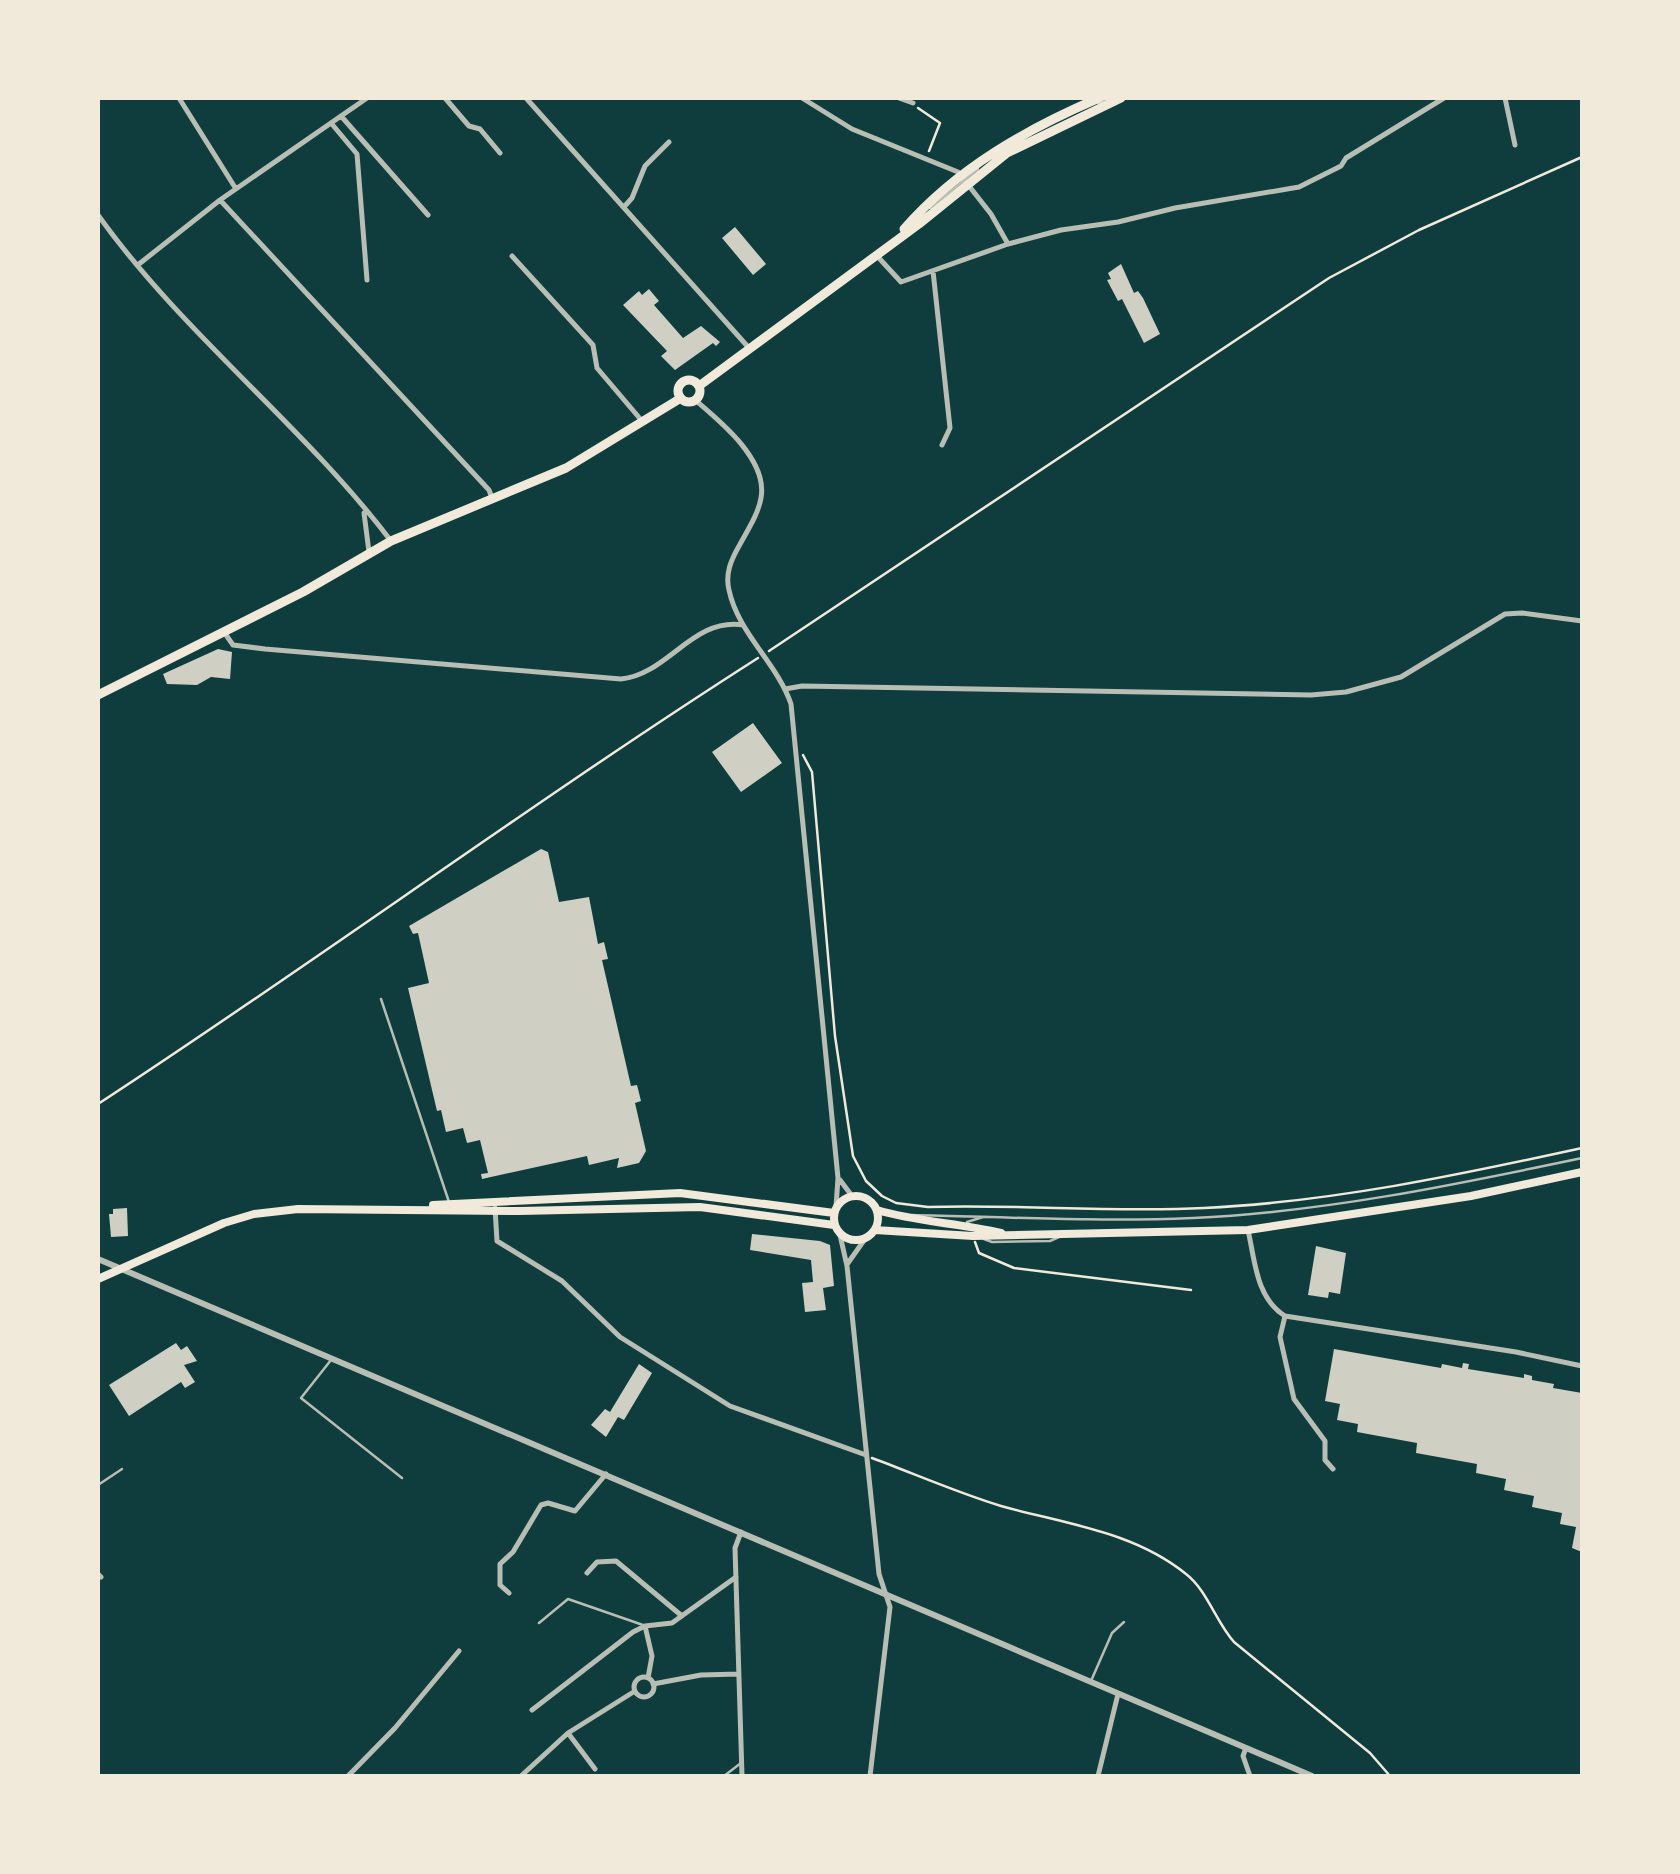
<svg xmlns="http://www.w3.org/2000/svg" width="1680" height="1874" font-family="Barlow,sans-serif">
<style>
.building{fill:#cfcfc3}
.lines{fill:none;stroke-linecap:round;stroke-linejoin:round}
.path{stroke:#f1e9da;stroke-width:2.5}
.service{stroke:#b8beb3;stroke-width:2.5}
.minor{stroke:#b8beb3;stroke-width:5}
.tertiary{stroke:#b8beb3;stroke-width:6}
.secondary{stroke:#f1e9da;stroke-width:8}
.primary{stroke:#f1e9da;stroke-width:9}
</style>
<rect width="100%" height="100%" fill="#0f3d3e"/>
<path class="building" d="M735,227l31,37 -13,11 -31,-37z
M1121,264l13,29 4,-2 5,7 17,36 -16,9 -22,-44 -4,2 -11,-21 4,-1 -3,-6z
M649,289l10,12 -5,4 29,33 18,-12 19,16 -4,4 -3,-3 -38,27 -14,-14 6,-5 -44,-46 16,-14 3,4z
M218,649l14,3 -2,27 -19,-2 -14,8 -30,-1 -4,-10z
M753,723l29,40 -41,29 -29,-40z
M541,849l7,3 11,50 30,-5 9,47 6,-2 4,17 -6,1 29,126 6,-1 4,16 -6,2 11,48 -7,12 -22,5 2,-10 -30,7 -2,-9 -105,23 -1,-5 7,-1 -8,-33 -13,3 -4,-15 -17,4 -5,-22 -4,1 -29,-123 21,-5 -11,-50 -5,1 -4,-8z
M127,1208l1,28 -17,1 -2,-23h4v-5z
M752,1234l68,7 10,4 4,41 -11,2 3,22 -21,2 -3,-29 11,-1 -2,-22 -61,-10z
M1316,1246l30,7 -6,41 -11,-2 -1,6 -20,-3z
M176,1343l5,7 6,-4 10,15 -13,4 11,17 -10,6 -4,-6 -52,34 -20,-31z
M1334,1349l107,19 1,-4 20,4 1,-5 6,1 -1,5 56,9v-4l8,2v4l22,4 -1,4 29,5v159l-10,-4 4,-21 -16,-3 2,-11 -30,-6 2,-11 -30,-6 2,-11 -30,-6 1,-9 -61,-11 1,-10 -60,-11 1,-8 -21,-4 3,-16 -15,-3z
M639,1364l13,9 -28,47 -6,-3 -12,20 -15,-12 14,-16 5,3z"/>
<g class="lines">
<path class="path" d="M918,108l22,15 -11,28
M769,651l560,-373 90,-48 163,-73
M803,755l9,17 23,264 18,120 13,25 16,15 14,7 32,4c92,-3 184,6 276,1 127,-6 255,-33 378,-60
M98,1104c222,-145 436,-303 660,-446
M975,1242l4,11 35,15 177,22
M872,1458c43,16 86,35 129,48 64,18 132,25 185,68 21,16 30,48 48,68l136,111 20,23"/>
<path class="service" d="M1098,103l13,-5
M930,208l48,-39
M381,999l68,203
M912,1215c93,2 187,7 281,3 131,-6 261,-33 389,-60
M967,1222l16,-5
M984,1239l8,3 58,-1 9,-4
M331,1360l-30,38 101,80
M98,1485l24,-16
M539,1623l29,-24 75,26
M1091,1681l21,-48 12,-11
M724,1776l17,-13"/>
<path class="minor" d="M179,98l57,91
M445,98l24,28 11,3 20,24
M526,98l223,250
M802,98l50,31 106,43 33,42 17,30
M899,98l14,5
M1505,98l10,47
M341,116l87,99
M331,123l26,31 10,126
M220,200l269,290 3,8
M624,207l8,-9 13,-32 24,-24
M98,215c85,119 205,210 293,326
M512,256l81,89 4,23 45,53
M878,257l23,25 107,-38 53,-14 57,-8 57,-14 124,-21 42,-21 5,-8 98,-60
M139,264l81,-64 147,-102
M933,271l17,157 -8,17
M695,400c26,22 73,60 66,98 -3,17 -14,33 -22,48 -8,14 -14,28 -10,44 9,43 48,73 62,114l47,474 -2,29
M364,513l5,39
M224,632l9,13 32,4 356,30c46,-4 72,-62 122,-54
M785,689l17,-3 509,9 35,-3 55,-15 104,-63 17,-1 60,8
M840,1180l12,16
M495,1208l2,33 65,40 58,56 110,69 136,49
M1248,1230c7,31 8,68 37,86l231,36 66,14
M840,1235l7,31 32,308 11,33 -20,169
M848,1263l17,-24
M1285,1316l-5,21 14,62 31,42v19l8,9
M741,1532l-6,16 7,228
M587,1573l10,-11 19,-1 66,55
M98,1574l3,3
M509,1593l-9,-8v-21l13,-12 28,-47 7,-2 27,8 31,-37
M645,1626l7,30 -4,22
M634 1687a10 10 0 1 1 20 0a10 10 0 1 1-20 0Z
M653,1684l48,-9 38,-1
M532,1710l101,-78 12,-6 27,-3 64,-46
M568,1733l27,36
M1246,1748l-3,8 7,20
M348,1776l47,-48 64,-77
M521,1776l47,-43 67,-42
M1098,1776l20,-82"/>
<path class="tertiary" d="M98,1259l1214,517"/>
<path class="secondary" d="M834 1218a22 22 0 1 1 44 0a22 22 0 1 1-44 0Z
M433,1205l247,-12 154,20
M877,1210c40,12 83,13 124,23
M875,1230l98,6 275,-6 223,-34 111,-24
M98,1279l126,-56 30,-9 44,-5 222,2 180,-4 134,18"/>
<path class="primary" d="M904,229c53,-61 123,-100 195,-131
M678 391a11 11 0 1 1 22 0a11 11 0 1 1-22 0Z
M699,386l220,-162 88,-71 114,-55
M98,695l205,-103 88,-51 175,-73 115,-70"/>
</g>
<rect width="1680" height="1874" fill="none" stroke="#f1e9da" stroke-width="200"/>
</svg>
